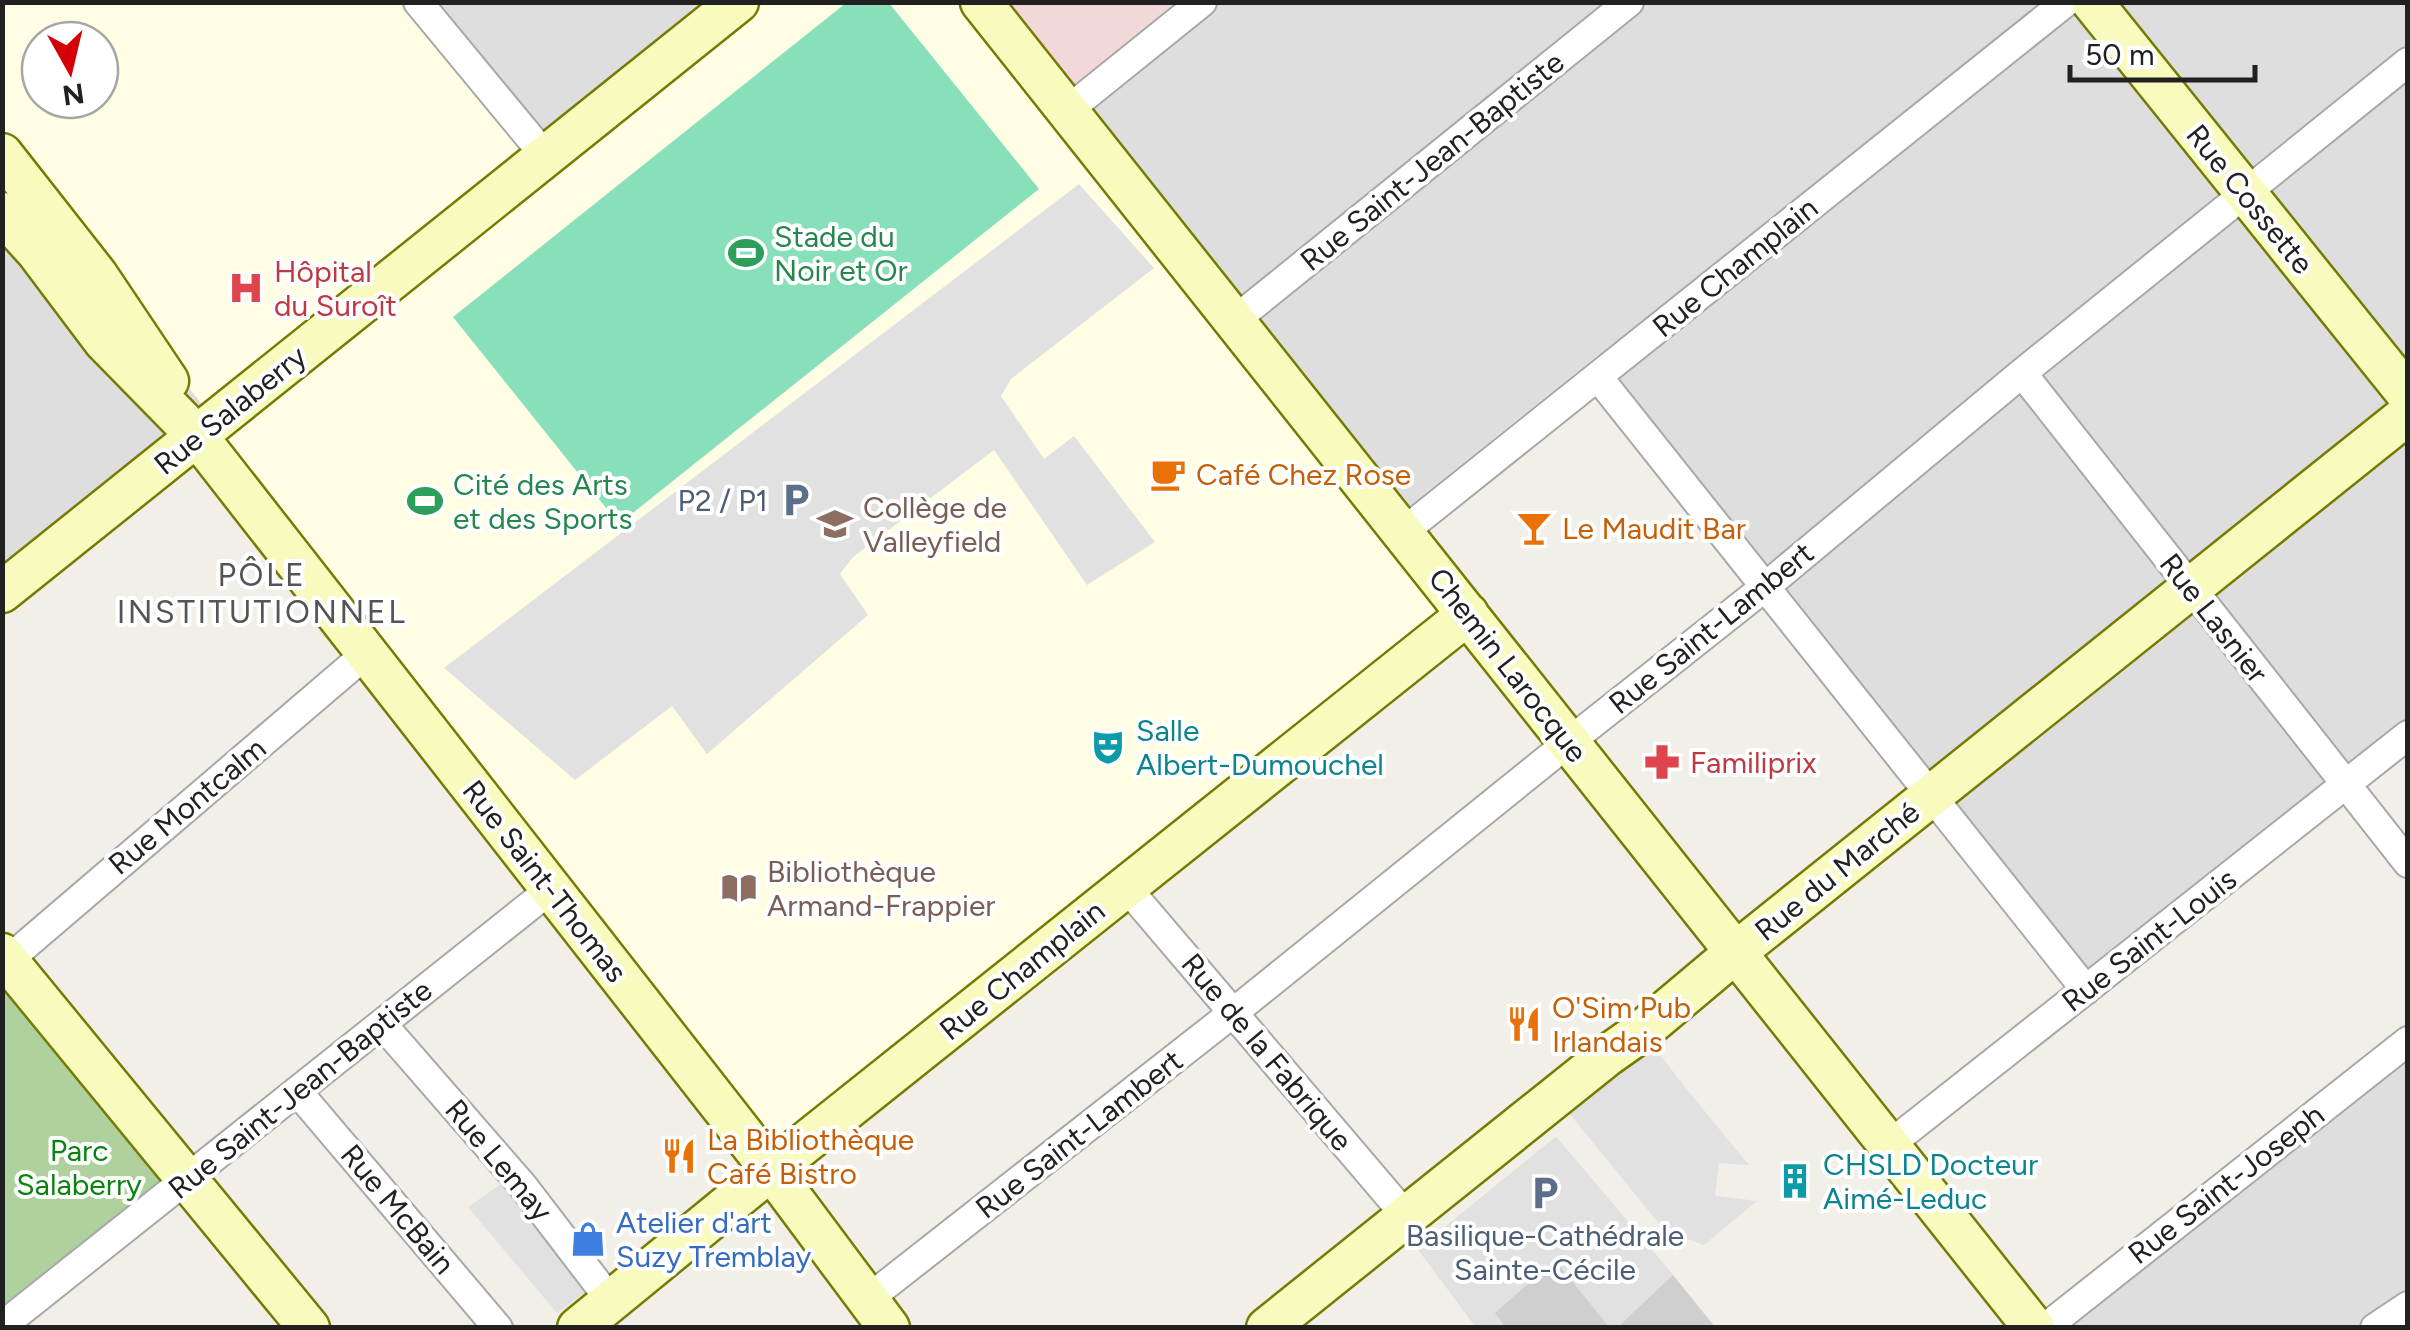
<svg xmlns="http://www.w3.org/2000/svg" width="2410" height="1330" font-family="Figtree,sans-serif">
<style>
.residential{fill:#dfdede;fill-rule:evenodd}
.commercial{fill:#f2d8d8}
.education{fill:#fffee4;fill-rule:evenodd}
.religious{fill:#cfcfcf}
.forest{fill:#aed19d}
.pitch{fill:#87e0ba}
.parking{fill:#e1e1e1}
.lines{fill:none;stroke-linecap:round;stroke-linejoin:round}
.street-casing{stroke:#a8a8a8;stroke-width:32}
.secondary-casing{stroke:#747c04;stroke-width:45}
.street{stroke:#fff;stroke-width:28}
.secondary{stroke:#f9fabe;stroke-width:40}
.labels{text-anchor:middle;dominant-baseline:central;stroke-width:8;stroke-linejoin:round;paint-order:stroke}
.street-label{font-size:30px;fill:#212121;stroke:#fff}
.leisure-label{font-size:30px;fill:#27864d;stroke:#fff;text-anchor:start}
.health-label{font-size:30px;fill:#be3a42;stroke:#fff;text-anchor:start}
.food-label{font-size:30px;fill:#c56008;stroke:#fff;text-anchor:start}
.service-label{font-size:30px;fill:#4e5e75;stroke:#fff;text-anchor:end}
.education-label{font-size:30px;fill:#785e54;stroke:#fff;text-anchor:start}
.culture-label{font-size:30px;fill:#0d838f;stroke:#fff;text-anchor:start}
.park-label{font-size:30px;fill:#0b8311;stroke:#fff}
.shop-label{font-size:30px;fill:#366cbe;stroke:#fff;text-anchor:start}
.neighbourhood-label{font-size:32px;letter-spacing:2.5px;fill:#545454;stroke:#fff}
</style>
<rect width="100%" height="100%" fill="#f2eee8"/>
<path class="residential" d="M3,3h717l-717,573zM40,40h60v60h-60z
M1180,3h1227v719l-320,255 -488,-623 -192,154 -336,-421z
M2407,1053v274h-349z"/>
<path class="commercial" d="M1004,3h176l-109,84z"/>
<path class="education" d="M418,2l128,155 -332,263 -211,-272v-145zM40,40h60v60h-60z
M752,3h220l491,609 -690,547 -564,-723z"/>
<path class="religious" d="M1556,1137l117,138 42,52h-239l-58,-78z"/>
<path class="forest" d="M2,954l185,225 -185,147z"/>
<path class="pitch" d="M846,3h43l150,186 -420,335 -166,-207z"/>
<path class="parking" d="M1079,184l75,84 -143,111 -10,17 43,63 30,-23 81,106 -68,43 -93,-135 -141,107 -13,17 28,41 -161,139 -35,-48 -97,74 -131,-112z
M1642,1031l42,55 65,79 -30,-2 -4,33 42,5 -53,44 -39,-14 -109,-134z
M1556,1137l117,138 -55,52h-9l-54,-67 -60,53 10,14h-29l-58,-78z
M504,1182l86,107 -33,24 -89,-106z"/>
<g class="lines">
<defs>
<path id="street" d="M418,2l128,155
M1068,110l134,-108
M1235,320l394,-318
M2022,373l386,490
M1598,377l488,613
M1403,532l663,-530
M1126,887l281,330
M8,960l359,-307
M382,1024l141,162 88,115
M297,1091l201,237
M1889,1145l519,-410
M868,1299l366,-287 335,-270 196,-155 257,-214 386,-311
M2,1326l549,-437
M2045,1328l363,-287
M2375,1328l33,-22"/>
<path id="secondary" d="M981,2l1053,1326
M2092,2l316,393
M2,154l95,121 71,106
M2,213l35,39 67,89 93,95 574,734 118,158
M2,592l736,-590
M2,954l307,374
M578,1328l193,-158 697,-556
M1267,1328l341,-273 34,-24 94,-79 672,-538"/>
</defs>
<use href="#street" class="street-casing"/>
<use href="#secondary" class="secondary-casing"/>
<use href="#street" class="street"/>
<use href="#secondary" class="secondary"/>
</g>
<defs>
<symbol id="stadium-bare" viewBox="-9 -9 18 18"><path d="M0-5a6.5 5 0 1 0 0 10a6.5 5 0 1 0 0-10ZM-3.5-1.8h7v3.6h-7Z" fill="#2e9e5b" stroke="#fff" stroke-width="2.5" paint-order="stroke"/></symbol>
<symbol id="hospital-bare" viewBox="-9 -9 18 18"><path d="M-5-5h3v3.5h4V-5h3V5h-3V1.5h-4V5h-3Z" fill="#e0444e" stroke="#fff" stroke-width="2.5" paint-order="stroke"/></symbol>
<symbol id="cafe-bare" viewBox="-9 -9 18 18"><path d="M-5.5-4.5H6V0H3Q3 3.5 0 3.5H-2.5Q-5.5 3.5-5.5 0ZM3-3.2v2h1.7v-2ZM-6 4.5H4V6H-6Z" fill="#e8710a" stroke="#fff" stroke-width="2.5" paint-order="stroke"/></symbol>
<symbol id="parking-bare" viewBox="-9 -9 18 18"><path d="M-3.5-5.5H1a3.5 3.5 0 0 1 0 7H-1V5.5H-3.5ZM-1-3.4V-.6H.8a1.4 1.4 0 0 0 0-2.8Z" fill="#5c6f8a" stroke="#fff" stroke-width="2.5" paint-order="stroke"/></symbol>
<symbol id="university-bare" viewBox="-9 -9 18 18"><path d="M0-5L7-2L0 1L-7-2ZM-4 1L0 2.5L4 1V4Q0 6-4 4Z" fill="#8d6e63" stroke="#fff" stroke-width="2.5" paint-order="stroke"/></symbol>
<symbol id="bar-bare" viewBox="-9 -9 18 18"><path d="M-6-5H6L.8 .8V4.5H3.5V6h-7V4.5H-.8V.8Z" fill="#e8710a" stroke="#fff" stroke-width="2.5" paint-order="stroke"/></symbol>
<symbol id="theatre-bare" viewBox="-9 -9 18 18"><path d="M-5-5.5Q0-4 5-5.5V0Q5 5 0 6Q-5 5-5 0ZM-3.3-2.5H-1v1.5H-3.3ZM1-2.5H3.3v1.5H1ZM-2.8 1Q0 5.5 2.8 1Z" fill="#0f9aa8" stroke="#fff" stroke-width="2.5" paint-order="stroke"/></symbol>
<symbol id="pharmacy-bare" viewBox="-9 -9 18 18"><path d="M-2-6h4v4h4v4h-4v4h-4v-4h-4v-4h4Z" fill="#e0444e" stroke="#fff" stroke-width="2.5" paint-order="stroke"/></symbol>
<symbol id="library-bare" viewBox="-9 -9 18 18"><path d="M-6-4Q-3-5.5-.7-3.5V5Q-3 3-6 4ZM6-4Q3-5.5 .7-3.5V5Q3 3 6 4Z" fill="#8d6e63" stroke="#fff" stroke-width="2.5" paint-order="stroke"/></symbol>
<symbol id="restaurant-bare" viewBox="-9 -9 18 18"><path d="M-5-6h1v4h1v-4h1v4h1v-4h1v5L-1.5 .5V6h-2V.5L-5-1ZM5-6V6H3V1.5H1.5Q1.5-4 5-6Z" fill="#e8710a" stroke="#fff" stroke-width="2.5" paint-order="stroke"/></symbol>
<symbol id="building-bare" viewBox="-9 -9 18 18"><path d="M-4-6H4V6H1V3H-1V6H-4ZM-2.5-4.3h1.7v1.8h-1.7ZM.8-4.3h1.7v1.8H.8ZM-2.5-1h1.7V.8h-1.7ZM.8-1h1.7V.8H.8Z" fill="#0f9aa8" stroke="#fff" stroke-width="2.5" paint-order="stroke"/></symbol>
<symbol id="shop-bare" viewBox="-9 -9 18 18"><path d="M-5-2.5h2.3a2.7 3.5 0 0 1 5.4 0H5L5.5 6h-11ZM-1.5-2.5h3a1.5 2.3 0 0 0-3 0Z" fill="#3f7fe0" stroke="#fff" stroke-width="2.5" paint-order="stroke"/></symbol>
</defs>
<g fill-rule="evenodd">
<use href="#stadium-bare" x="721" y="228" width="50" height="50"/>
<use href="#hospital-bare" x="221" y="263" width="50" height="50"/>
<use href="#cafe-bare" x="1143" y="449" width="50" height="50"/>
<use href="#parking-bare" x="771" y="475" width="50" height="50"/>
<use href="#stadium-bare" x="400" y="476" width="50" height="50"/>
<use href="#university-bare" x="810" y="499" width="50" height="50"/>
<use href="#bar-bare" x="1509" y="503" width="50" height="50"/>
<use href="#theatre-bare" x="1083" y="722" width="50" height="50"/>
<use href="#pharmacy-bare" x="1637" y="737" width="50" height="50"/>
<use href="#library-bare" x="714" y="863" width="50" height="50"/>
<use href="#restaurant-bare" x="1499" y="999" width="50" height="50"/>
<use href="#restaurant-bare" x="654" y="1131" width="50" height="50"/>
<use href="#building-bare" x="1770" y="1156" width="50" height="50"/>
<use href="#parking-bare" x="1520" y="1168" width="50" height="50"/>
<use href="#shop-bare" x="563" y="1214" width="50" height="50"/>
</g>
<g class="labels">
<g class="street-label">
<text transform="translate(1432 161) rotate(-39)">Rue Saint-Jean-Baptiste</text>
<text transform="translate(2250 199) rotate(51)">Rue Cossette</text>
<text transform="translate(1735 267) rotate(-39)">Rue Champlain</text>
<text transform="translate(230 410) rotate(-39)">Rue Salaberry</text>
<text transform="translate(2214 618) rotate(52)">Rue Lasnier</text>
<text transform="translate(1711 628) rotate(-39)">Rue Saint-Lambert</text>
<text transform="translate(1508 665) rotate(52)">Chemin Larocque</text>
<text transform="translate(187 806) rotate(-40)">Rue Montcalm</text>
<text transform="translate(1837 871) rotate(-39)">Rue du Marché</text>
<text transform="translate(545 881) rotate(52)">Rue Saint-Thomas</text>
<text transform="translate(2149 940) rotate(-38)">Rue Saint-Louis</text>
<text transform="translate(1022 970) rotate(-39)">Rue Champlain</text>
<text transform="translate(1267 1052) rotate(50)">Rue de la Fabrique</text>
<text transform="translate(300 1089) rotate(-39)">Rue Saint-Jean-Baptiste</text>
<text transform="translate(1079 1134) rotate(-38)">Rue Saint-Lambert</text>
<text transform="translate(499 1160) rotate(50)">Rue Lemay</text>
<text transform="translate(2226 1184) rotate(-38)">Rue Saint-Joseph</text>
<text transform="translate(398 1209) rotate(50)">Rue McBain</text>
</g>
<g class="leisure-label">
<text x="774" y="236">Stade du<tspan x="774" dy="34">Noir et Or</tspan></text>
<text x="453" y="484">Cité des Arts<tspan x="453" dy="34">et des Sports</tspan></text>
</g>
<g class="health-label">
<text x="274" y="271">Hôpital<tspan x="274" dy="34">du Suroît</tspan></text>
<text x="1690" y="762">Familiprix</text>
</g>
<g class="food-label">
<text x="1196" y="474">Café Chez Rose</text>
<text x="1562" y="528">Le Maudit Bar</text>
<text x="1552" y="1007">O'Sim Pub<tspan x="1552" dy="34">Irlandais</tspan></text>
<text x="707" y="1139">La Bibliothèque<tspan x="707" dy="34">Café Bistro</tspan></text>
</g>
<g class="service-label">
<text x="768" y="500">P2 / P1</text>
<text x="1545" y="1235" text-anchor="middle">Basilique-Cathédrale<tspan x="1545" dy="34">Sainte-Cécile</tspan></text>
</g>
<g class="education-label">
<text x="863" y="507">Collège de<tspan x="863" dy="34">Valleyfield</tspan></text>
<text x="767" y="871">Bibliothèque<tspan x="767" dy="34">Armand-Frappier</tspan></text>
</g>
<g class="culture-label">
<text x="1136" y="730">Salle<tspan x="1136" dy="34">Albert-Dumouchel</tspan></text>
<text x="1823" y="1164">CHSLD Docteur<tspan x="1823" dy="34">Aimé-Leduc</tspan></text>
</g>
<g class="park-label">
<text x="79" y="1150">Parc<tspan x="79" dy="34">Salaberry</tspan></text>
</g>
<g class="shop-label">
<text x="616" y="1222">Atelier d'art<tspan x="616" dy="34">Suzy Tremblay</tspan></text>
</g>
<g class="neighbourhood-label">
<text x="262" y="575">PÔLE<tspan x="262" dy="37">INSTITUTIONNEL</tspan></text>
</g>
</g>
<rect width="2410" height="1330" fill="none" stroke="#212121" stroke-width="10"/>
<g transform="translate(70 70) rotate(172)"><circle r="48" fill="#ffffff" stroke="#a6a6a6" stroke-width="2.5"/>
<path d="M0-8L18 38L0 25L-18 38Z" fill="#d30008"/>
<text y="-15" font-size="28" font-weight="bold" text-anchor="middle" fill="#212121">N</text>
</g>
<path d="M2070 65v15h185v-15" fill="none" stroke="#212121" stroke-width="5"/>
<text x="2085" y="65" font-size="30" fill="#212121" stroke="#ffffff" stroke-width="8" paint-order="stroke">50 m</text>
</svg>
